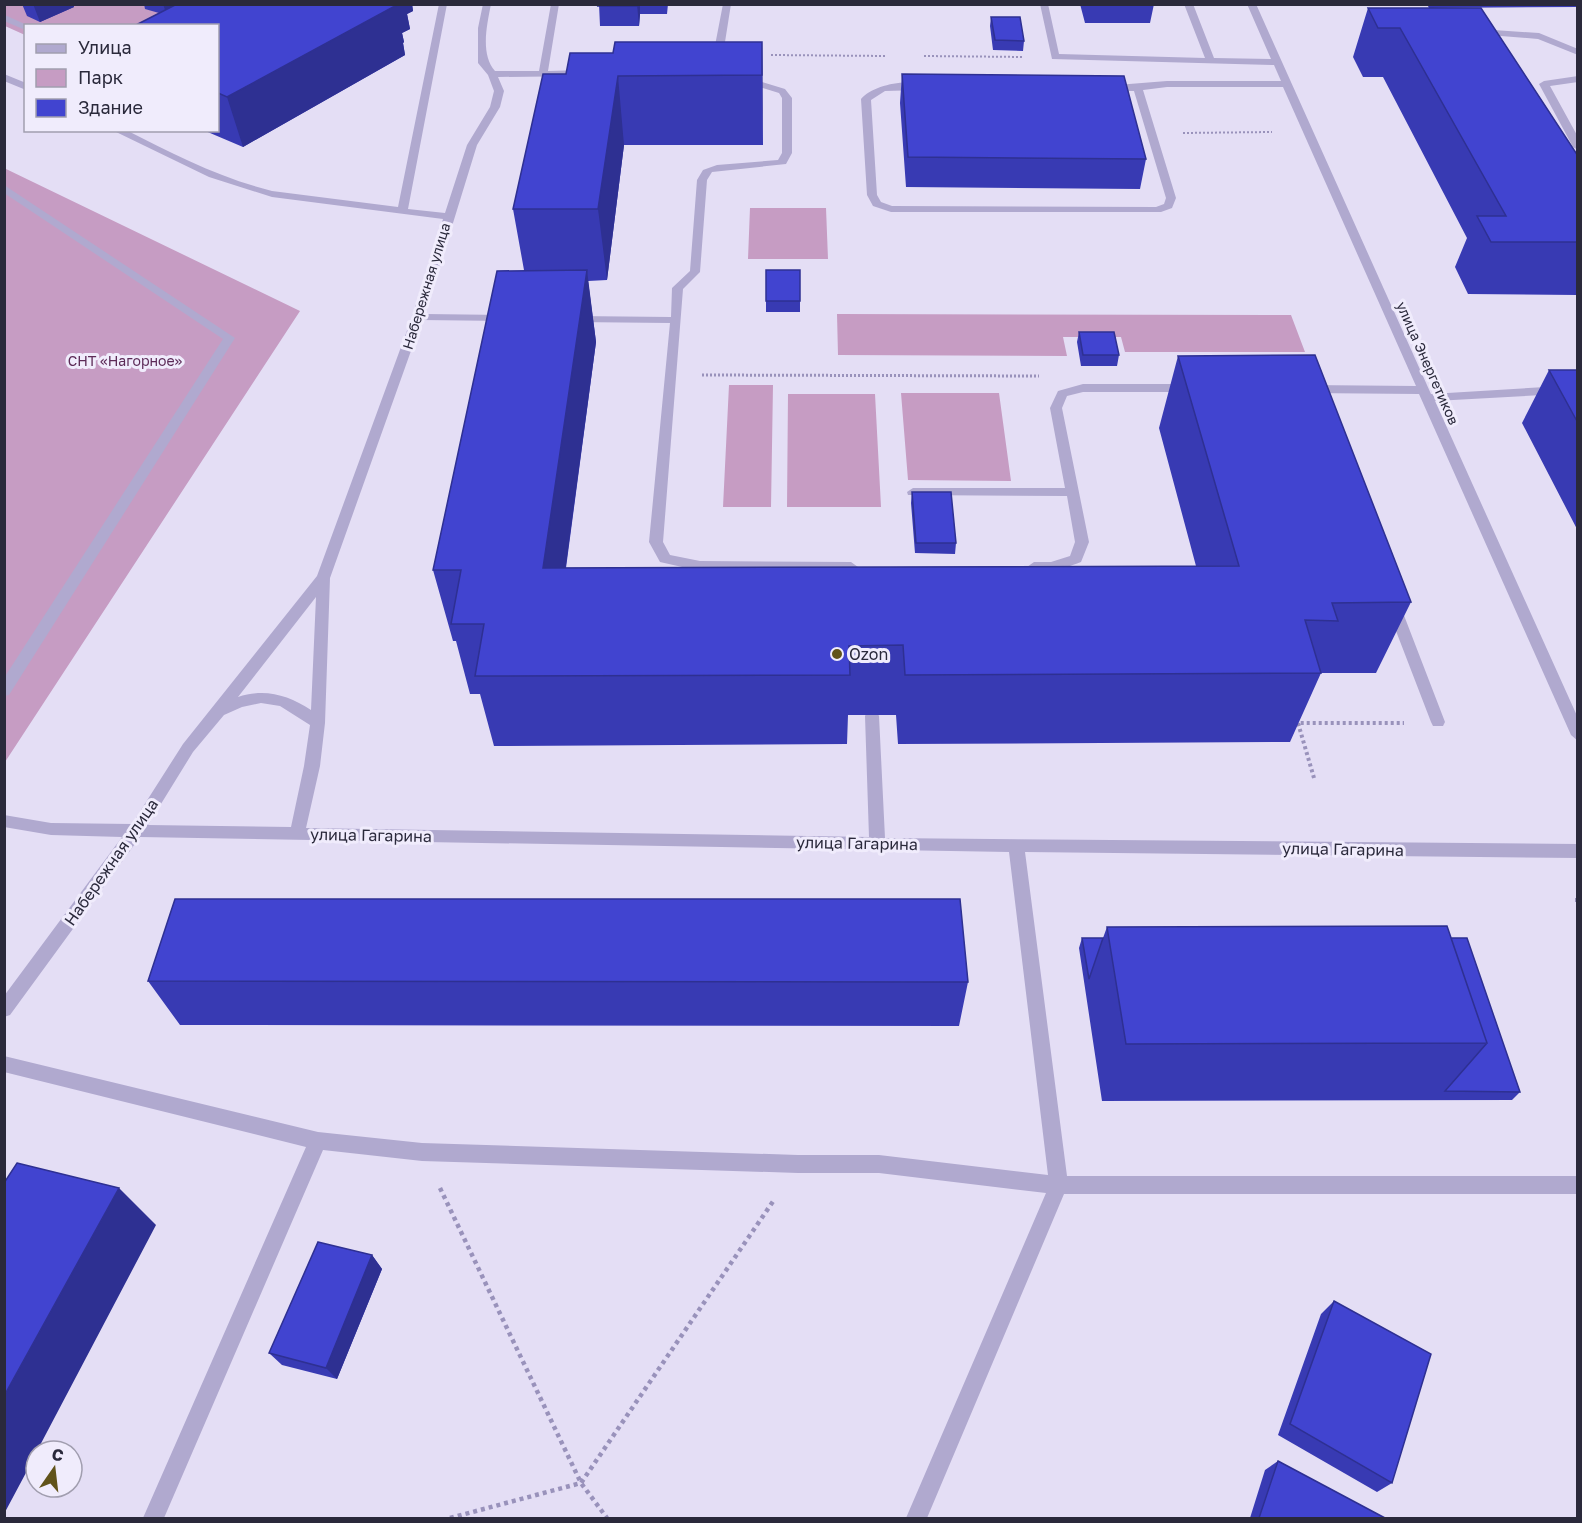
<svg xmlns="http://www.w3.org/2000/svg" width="1582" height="1523" font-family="'Golos Text',sans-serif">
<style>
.green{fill:#c69cc3}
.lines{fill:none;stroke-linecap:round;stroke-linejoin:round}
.path-far3{stroke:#9992bb;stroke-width:2;stroke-dasharray:2 2;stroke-linecap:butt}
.path-far2{stroke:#9992bb;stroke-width:3;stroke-dasharray:2 2;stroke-linecap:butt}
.path-far1{stroke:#9992bb;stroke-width:4;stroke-dasharray:3 3;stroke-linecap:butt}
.path{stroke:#9992bb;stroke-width:4.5;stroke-dasharray:4 4;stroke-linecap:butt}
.minor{fill:#b0a9cf;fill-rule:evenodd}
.wall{fill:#383ab3}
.shaded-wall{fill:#2e3092}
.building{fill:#4144d0;stroke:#2e3092;stroke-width:1.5}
.poi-dot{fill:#61531a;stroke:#f0ecfc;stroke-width:2}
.labels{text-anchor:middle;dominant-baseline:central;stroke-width:6;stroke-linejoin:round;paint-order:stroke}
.far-street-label{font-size:14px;fill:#2a293b;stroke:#f0ecfc}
.far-park-label{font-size:14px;fill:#5c2a57;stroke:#f0ecfc}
.poi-label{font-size:16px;fill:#2a293b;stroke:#f0ecfc;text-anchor:start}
.street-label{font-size:16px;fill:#2a293b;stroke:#f0ecfc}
</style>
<rect width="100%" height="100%" fill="#e4def5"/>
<path class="green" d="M4,5h196l-44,20 -130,1 -1,9 -20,-9z
M4,168l296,143 -295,451h-1z
M750,208h76l2,51h-80z
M837,314l454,1 14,37h-180l-4,-15h-58l4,19 -229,-1z
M729,385h44l-2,122h-48z
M901,393h98l12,88 -103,-1z
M788,394h87l6,113h-94z"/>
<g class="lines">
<path class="path-far3" d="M771,55l115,1
M924,56l100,1
M1183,133l89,-1"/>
<path class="path-far2" d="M702,375l337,1"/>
<path class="path-far1" d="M1314,778l-16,-55h106
M1575,900h3"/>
<path class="path" d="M440,1188l141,295 26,35
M450,1518l131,-35 193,-283"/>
<path class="minor" d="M439,4h8l-39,205 37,4 22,-68 23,-38 4,-16 -6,-16 -10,-12v-35l5,-24h8c-4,21 -11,50 4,67h44l12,-67h8l-11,67 37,-1 5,3 -5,3 -87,1 6,14 -4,16 -23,38 -52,169 80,1 6,3 -6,3 -83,-1 -92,258 -5,145 -5,43 -14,62 563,9 -4,-121 2,-4h10l2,4 6,122 693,6v14l-553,-6 42,324h511v18h-514l-137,324h-21l140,-325 -167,-20h-81l-376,-12 -99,-11 -159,368h-21l163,-371 -302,-75v-16l314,76 104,11 376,12h81l169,20 -39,-323 -869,-15 -130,178 -6,2v-21l118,-159 -71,-2 -47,-8v-12l47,8 81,1 51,-80 134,-168 95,-259 31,-98 -171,-22 -63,-20 -97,-47h14c47,24 94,48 146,61l126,16zM316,597l-5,113c-23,-15 -46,-22 -73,-13zM261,703l19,3 30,19 -6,41 -13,61 -143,-2 45,-73 31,-37 18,-8z
M723,4h8l-9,57 -5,3 -5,-3z
M1040,4h8l11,50 146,4 -21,-54h9l21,54 57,1 -24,-55h9l175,390 147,-9v8l-143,8 143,317v23l-7,-6 -152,-341 -112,-1 -6,-4 6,-4 109,1 -133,-299h-116l-24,3 33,108 -4,10 -11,4h-270l-18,-6 -6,-11 -6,-96c12,-14 49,-22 65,-12l-5,3 -36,1 -14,9 6,95 4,7 11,4 264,1 8,-3 2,-6 -32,-107h-27l-5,-3 2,-2 63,-5h114l-7,-16 -222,-6z
M4,15l3,1 22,10 -6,3 -19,-8z
M1479,29l60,4 39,16v6l-40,-16 -62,-5v-4z
M4,74l22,9v7l-22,-9z
M743,76l42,13 7,9v55l-6,11 -74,8 -5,8 -7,92 -17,17 -20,253 7,13 30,6 151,1 7,5 -7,5 -151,-1 -40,-9 -11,-20 21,-219 -96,-1 -6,-3 6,-3 97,1 1,-29 18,-17 7,-91 6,-10 14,-5 61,-5 4,-7v-55l-3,-5 -39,-12v-4z
M1578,76v6l-28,4 28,51v13l-5,-3 -34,-63 5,-3z
M4,185l231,153 -226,357 -5,1v-18l219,-339 -219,-146z
M1083,384h107l6,4 -6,4h-107l-16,4 -5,12 27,134 -8,20c-14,5 -42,18 -54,5l7,-5h17l19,-6 5,-14 -8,-46 -159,-1 -1,-3 6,-4h152l-15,-80 8,-17z
M1393,600l7,5 45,117 -2,4h-10l-2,-4 -45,-117z"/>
</g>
<path class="wall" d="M22,4h51l1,3 -34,15 -13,-6z
M144,4h268l1,7 -6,3 3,15 -8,4 2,9 -1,1 2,12 -162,92 -40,-17h15v-104l-59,-13 -14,-4z
M599,4h69l-1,10h-27l-1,12h-39z
M1080,4h74l-4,19h-65z
M1427,4h151v3l-149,1z
M1368,8h113l97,148v139l-110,-1 -13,-27 12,-29 -84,-161h-20l-10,-20z
M991,17l33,24 -1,10 -30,-1 -3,-24z
M762,42l1,103h-139l-17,135 -19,1 8,61 -30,226 630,-2 -37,-138 19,-72 233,246 -35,71h-55l-31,69 -392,2 -2,-29h-48l-1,29 -353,2 -14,-52h-10l-14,-53h-3l-20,-71 91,-300 -11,-61 53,-135 47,-21z
M902,74l244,85 -6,30 -234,-2 -6,-84z
M766,270h34v42h-34z
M1079,332l40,23 -2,11h-36l-4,-24z
M1549,370h29v161l-56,-108z
M912,492l44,51 -1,11 -40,-1 -4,-50z
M1107,927l344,11 69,154 -8,8 -410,1 -23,-153 3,-10h21z
M148,981l820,1 -9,44 -779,-1z
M372,1255l10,14 -45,110 -55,-14 -13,-12z
M1334,1301l58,182 -15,9 -99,-57 43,-121z
M1278,1461l107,57h-135l15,-48z"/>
<path class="shaded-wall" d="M33,4h40l1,3 -34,15z
M163,4h24l-20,12z
M381,4h31l1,7 -6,3 3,15 -8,4 2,9 -1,1 2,12 -162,92 -16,-50z
M637,4h3v10l-1,12z
M762,42l1,68v35l-1,-70z
M618,76l6,69 -17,135 -9,-71z
M587,270l9,72 -40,297 -13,-71z
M119,1188l37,37 -119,226h-1v3l-32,60v-118z
M372,1255l10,14 -45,110 -11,-11z"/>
<path class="building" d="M177,4h214l4,2 -168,91 -9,-4v-67h-84z
M599,4h38v2h-39z
M1368,8h113l97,148v86h-87l-14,-26h29l-106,-188h-22z
M991,17h29l4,24 -29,-1z
M615,42h147v33l-144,1 -20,133h-85l30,-135h23l4,-21h43z
M902,74l222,2 22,83 -238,-2z
M587,270l-44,298 696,-2 -61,-210 137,-1 96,247 -79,1 6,18 -33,-1 16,53 -416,2 -2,-30 -54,1 1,29 -375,1 9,-52h-33l10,-54h-28l64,-299z
M766,270h34v31h-34z
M1079,332h35l5,23h-36z
M1549,370h29v53z
M912,492h39l5,51h-40z
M175,899h785l8,83 -820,-1z
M1447,926l40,117 -361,1 -19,-117z
M1082,938h21l-14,41z
M1451,938h16l53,154 -75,-1 42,-48z
M17,1163l102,25 -115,208v-213z
M318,1242l54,13 -46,113 -57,-15z
M1334,1301l97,53 -39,129 -102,-59z
M1278,1461l107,57h-126z"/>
<circle class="poi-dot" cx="837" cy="654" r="6"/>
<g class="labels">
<g class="far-street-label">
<text transform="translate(426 286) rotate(-73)">Набережная улица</text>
<text transform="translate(1428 363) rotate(66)">улица Энергетиков</text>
</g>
<g class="far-park-label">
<text x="125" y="360">СНТ «Нагорное»</text>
</g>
<g class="poi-label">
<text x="849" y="654">Ozon</text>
</g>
<g class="street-label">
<text transform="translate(371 835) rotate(1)">улица Гагарина</text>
<text transform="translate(857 843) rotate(1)">улица Гагарина</text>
<text transform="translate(1343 849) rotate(1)">улица Гагарина</text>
<text transform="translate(111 862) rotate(-55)">Набережная улица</text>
</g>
</g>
<rect width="1582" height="1523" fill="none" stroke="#2a293b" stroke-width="12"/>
<rect x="24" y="24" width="195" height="108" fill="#f0ecfc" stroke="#a19eaf" stroke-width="1.5"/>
<rect x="36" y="44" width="30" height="9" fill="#b0a9cf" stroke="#a19eaf" stroke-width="1.5"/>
<text x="78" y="54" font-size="18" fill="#2a293b">Улица</text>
<rect x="36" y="69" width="30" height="18" fill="#c69cc3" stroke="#a19eaf" stroke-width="1.5"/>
<text x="78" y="84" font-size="18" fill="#2a293b">Парк</text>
<rect x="36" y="99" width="30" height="18" fill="#4144d0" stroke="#a19eaf" stroke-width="1.5"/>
<text x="78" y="114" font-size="18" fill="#2a293b">Здание</text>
<g transform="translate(54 1469) rotate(14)"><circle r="28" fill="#f0ecfc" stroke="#a19eaf" stroke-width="1.5"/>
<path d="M0-4.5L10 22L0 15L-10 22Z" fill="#61531a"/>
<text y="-9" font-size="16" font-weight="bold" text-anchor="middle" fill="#2a293b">С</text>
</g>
</svg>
